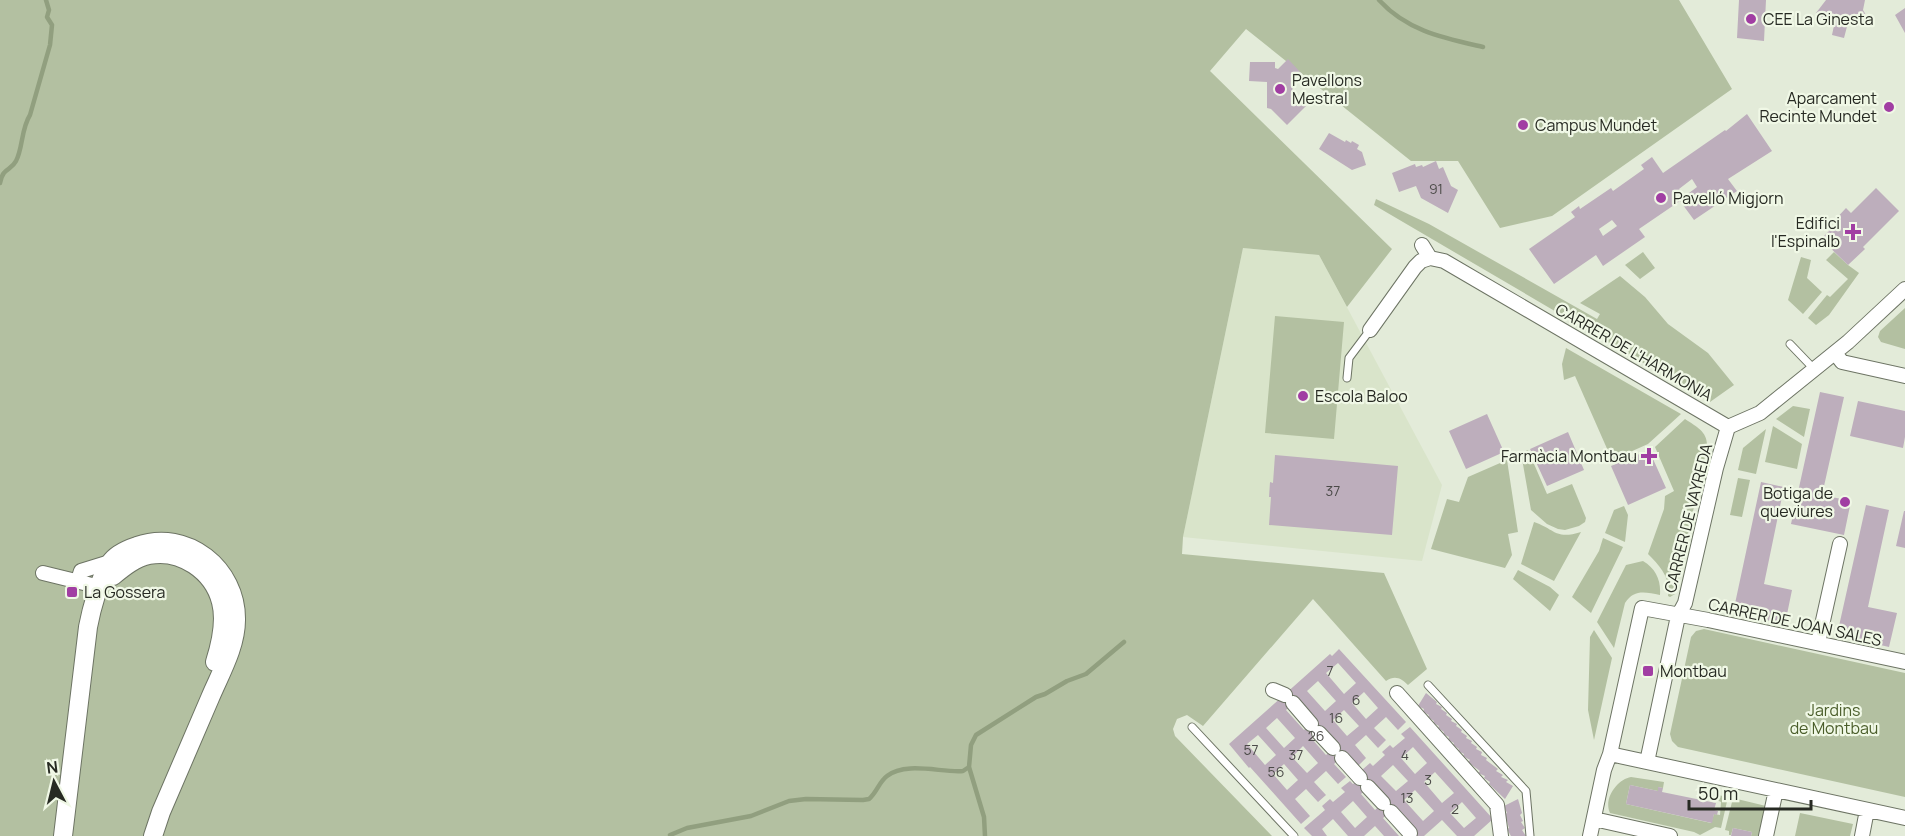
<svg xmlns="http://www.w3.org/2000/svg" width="1905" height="836" font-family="Manrope,sans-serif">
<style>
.built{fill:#d9e4ca}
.green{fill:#b3c0a1}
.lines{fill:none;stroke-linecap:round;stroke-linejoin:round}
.stream{stroke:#919f7f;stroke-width:4.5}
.building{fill:#bdaebc;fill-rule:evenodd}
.lane-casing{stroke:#6d7464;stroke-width:9}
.street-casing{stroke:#6d7464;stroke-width:16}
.secondary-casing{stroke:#6d7464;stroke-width:20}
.lane{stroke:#fff;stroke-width:7}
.street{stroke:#fff;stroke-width:14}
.secondary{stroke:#fff;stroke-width:18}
.poi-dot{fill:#a13ea3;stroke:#f0f8e6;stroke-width:2}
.labels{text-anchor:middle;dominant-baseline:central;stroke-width:4.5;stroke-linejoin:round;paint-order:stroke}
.number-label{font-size:14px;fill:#4c4b49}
.poi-label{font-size:16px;fill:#272a23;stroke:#f0f8e6;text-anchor:start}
.street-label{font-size:16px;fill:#272a23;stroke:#f0f8e6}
.park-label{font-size:16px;fill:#4b5e2b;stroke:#f0f8e6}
</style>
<rect width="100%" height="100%" fill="#e3ebd9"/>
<path class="built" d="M1243,248l76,7 123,230 -20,76 -239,-24z"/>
<path class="green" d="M0,0h1679l53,89 -180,127 -52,12 -42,-67h-47l-165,-132 -36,42 182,178 -45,58 -28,-52 -76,-7 -60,289 -1,17 202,19 43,96 -19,16c-7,-7 -13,-10 -22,-4l-73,-82 -110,127 -16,-11 -10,4 -4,10 2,7 97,100h-1272z
M1376,199l53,25 168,95 3,-5 -20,-11 40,-27 25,21 23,27 40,29 26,32 -24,17 -336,-197z
M1643,252l12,16 -15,11 -15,-14z
M1834,252l14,13 11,8 -30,42 -13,10 -8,-7 19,-23 3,2 18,-18 -22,-19z
M1801,257l10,3 -4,18 15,14 -19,22 -15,-14z
M1905,308v41l-24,-7 -3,-5 2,-6z
M1275,316l69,6 -10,117 -69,-6z
M1566,348l115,66 -33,30 -36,16 -37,-84 -11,4 -2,-16z
M1793,406l17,3 -6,28 -28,-18z
M1685,419c12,8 23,13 22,28l-32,147 -5,3 -2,-1c3,-18 -8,-30 -20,-42l16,-45 1,-13 9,-5 -19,-44z
M1773,426l29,18 -5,25 -32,-7z
M1766,429l-10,45 -18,-4 5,-22z
M1528,450l19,44 25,-10 14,34 -1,4 -6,4 -14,4 -7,-1 -11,-5 -16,-14 -10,-57z
M1507,460l11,72 -10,2 4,21 -7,13 -74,-19 16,-50 12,3 9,-25z
M1738,478l12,2 -8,37 -12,-2z
M1624,506l4,9 -3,27 -20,-9 9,-23z
M1534,522c21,7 21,18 47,10l-27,49 -33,-17z
M1603,538l20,9 -32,66 -19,-16 27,-46z
M1643,561c13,8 18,19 17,34 -15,-3 -26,-6 -35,8l-11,45 -17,-26 29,-57z
M1518,570l32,17 9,8 -9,16 -37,-32z
M1704,629l201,44v124l-227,-50 -6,-6 -2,-7 21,-97 5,-6z
M1594,630l18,28 -18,82 -6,-30 2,-73z
M1631,777l33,5 -1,6 -5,-1v4l-28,-6 -4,19 85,19 3,-9 6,1 1,-13 -4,-2 1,-5 10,2 -7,31 -6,-1 -15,8 -6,-3 -84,-19c-7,-15 8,-34 21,-36z
M1733,798l33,8 -6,30h-9l1,-4 -19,-4 -2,7h-2v-4l-4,-1z
M1800,813l53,11 -3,12h-55z"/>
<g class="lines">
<path class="stream" d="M1379,0c28,31 65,38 104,47
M0,183c3,-16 11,-12 16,-22 7,-13 5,-32 14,-46l20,-70 2,-20 -5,-8 2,-7 -3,-10
M969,767l15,50 1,19
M670,835l17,-7 64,-12 38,-15 17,-2 57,1 6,-1c8,-7 10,-17 18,-23 19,-15 55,-3 76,-5l6,-4 2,-22 5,-10 60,-38 9,-3 22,-13 19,-7 38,-32"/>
</g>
<path class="building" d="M1739,0h27l-2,41 -27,-3z
M1826,0h39l-2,10 6,10 -13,7 -3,-7 -4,-1 -5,19 -12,-3 4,-19 -5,-1 -5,6 -10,-8z
M1905,8v25l-10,-18z
M1288,59l15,16 -10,10 -1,7 14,14 -19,19 -16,-16 -4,-1v-26l-18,-1 1,-19h25v6l3,1z
M1747,114l25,37 -44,28 9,12 -43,29 -14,-19 -41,28 6,8 -42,29 -7,-11 -42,29 -25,-35 46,-32 -4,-5 8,-6 1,3 31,-21 2,3 31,-22 -3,-4 11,-8 11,16 62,-43 1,1zM1692,179l5,8 -12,9 -6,-7zM1612,220l5,6 -14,10 -4,-7z
M1329,133l16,9 1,-2 5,3 1,-2 7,4 -2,4 5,3 4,13 -14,5 -33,-21z
M1436,161l3,8 4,-2 8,19 7,4 -10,23 -27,-15 -5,-12 -17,6 -7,-19 23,-9 1,3 6,-2 1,2z
M1876,188l23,23 -36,36 2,2 -17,16 -27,-26 15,-15 -3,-2 13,-14 5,5z
M1820,392l24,5 -22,98 29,6 -7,34 -53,-11z
M1858,401l47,10v26l-2,11 -53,-12z
M1487,414l17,38 -38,17 -17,-38z
M1568,432l16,38 -37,16 -17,-37z
M1649,450l17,38 -38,17 -17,-39z
M1275,455l123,11 -6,69 -123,-10 2,-28h-2l1,-15 3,1z
M1761,482l23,5 -20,97 28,6 -7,34 -52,-11z
M1866,505l23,5 -21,97 29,6 -8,34 -52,-12z
M1904,511h1v37l-9,-2z
M1339,649l67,73 -8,8 -12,-13 -12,11 12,12 -8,8 -12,-13 -11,10 11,13 -8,8 -12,-13 -12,11 12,13 -8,7 -12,-13 -12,11 12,13 -8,7 -12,-13 -11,10 15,17 -9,8 -51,-57 -1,1 -20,-24 101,-90 2,2zM1338,663l18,20 -12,11 -18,-21zM1318,681l18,20 -11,10 -18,-20zM1364,692l14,16 -12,11 -14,-16zM1297,699l19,20 -12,11 -18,-20zM1344,710l15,16 -12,10 -14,-16zM1277,718l18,20 -11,10 -18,-20zM1324,728l14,16 -12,11 -14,-16zM1258,735l18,20 -11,10 -18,-21zM1303,746l15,17 -11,10 -15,-16zM1284,764l14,16 -11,10 -14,-16z
M1426,693l11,9 -1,2 6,3 -1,2 6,4 -1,2 6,4 -1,2 6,3 -1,2 6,4 -1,2 6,4 -1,2 6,3 -1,2 6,4 -1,2 6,3 -1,3 6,3 -1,2 12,9 -2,2 7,4 -2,2 7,3 -2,2 7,4 -8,13 -16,-15 1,-2 -6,-4 1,-2 -7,-3 2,-2 -12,-9 2,-2 -7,-4 1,-2 -6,-3 1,-2 -6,-4 1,-2 -6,-3 1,-3 -6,-3 1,-2 -6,-4 1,-2 -6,-3 1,-2 -6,-4 1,-2 -6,-3 1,-3 -6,-3z
M1410,727l83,92 -19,17h-17l-15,-16 -18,16h-18l-11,-28 -12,10 16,18h-15l-9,-10 -11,10h-16l-15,-17 -11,10 5,7h-15l-8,-8 21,-18 -3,-4 8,-7 3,3 12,-10 -4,-4 9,-7 3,3 12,-10 -3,-4 8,-7 3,3 12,-11 -3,-3 8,-7 3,3 12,-10 -4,-4zM1413,747l14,16 -12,11 -14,-16zM1393,765l15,16 -12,10 -15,-15zM1435,772l19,21 -12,10 -18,-21zM1373,783l14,16 -12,11 -14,-16zM1415,790l19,21 -11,10 -19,-21zM1353,801l14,16 -12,11 -14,-16zM1462,802l14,16 -12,10 -14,-15z
M1630,785l28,6v-4l5,1 -1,4 54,11 -2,7 4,1 -1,4 -3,-1 -2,9 -86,-19z
M1518,799l4,14 -2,2 3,6 -2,1 4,6 -3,2 4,6h-15l-4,-7 2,-1 -4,-14 2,-1 -3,-7z
M1733,828l19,4 -1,4h-20z"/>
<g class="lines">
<defs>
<path id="lane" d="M1790,344l24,25
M1347,378l2,-20 21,-28
M1428,685l98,106 4,45
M1192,727l102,109"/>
<path id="street" d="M1422,245l8,13 14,3 284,166
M1370,330l45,-63 6,-6 9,-3
M1835,353l7,9 63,14
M1728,427l32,-14 88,-71 57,-53
M43,573l57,14
M78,580l3,-9 29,-9
M1818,643l22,-99
M1273,690l12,5
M1397,693l100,112 4,31
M1293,703l18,21
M1319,733l14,15
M1610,754l295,64
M1342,758l18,20
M1647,762l31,-146 7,-13 31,-135 12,-41
M1368,787l15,16
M1391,812l19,21
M1594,819l76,17
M1590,836l14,-66 6,-16 32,-146 66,12 197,42
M1766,836l10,-46
M1862,836l5,-26"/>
<path id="secondary" d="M113,576c11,-9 22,-18 36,-21 32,-6 64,16 72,47 5,19 0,41 -6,60
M63,836l25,-209c3,-16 12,-51 22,-64 5,-8 18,-14 27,-17 50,-18 100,23 99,74 0,27 -16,54 -26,78 -16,38 -33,76 -49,114l-8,24"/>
</defs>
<use href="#lane" class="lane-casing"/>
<use href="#street" class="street-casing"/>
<use href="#secondary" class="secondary-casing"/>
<use href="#lane" class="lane"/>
<use href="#street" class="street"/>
<use href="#secondary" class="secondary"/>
</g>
<g class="poi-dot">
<circle cx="1751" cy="19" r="6"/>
<circle cx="1280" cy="89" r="6"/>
<circle cx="1889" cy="107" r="6"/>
<circle cx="1523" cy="125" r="6"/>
<circle cx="1661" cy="198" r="6"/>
<path d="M1850 223h6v6h6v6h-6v6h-6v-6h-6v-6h6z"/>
<circle cx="1303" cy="396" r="6"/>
<path d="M1646 447h6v6h6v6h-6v6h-6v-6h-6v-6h6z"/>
<circle cx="1845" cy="502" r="6"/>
<rect x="66" y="586" width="12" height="12" rx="3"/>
<rect x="1642" y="665" width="12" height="12" rx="3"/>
</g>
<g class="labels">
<g class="number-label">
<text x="1436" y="188">91</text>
<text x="1333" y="490">37</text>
<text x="1330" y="670">7</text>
<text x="1356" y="699">6</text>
<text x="1336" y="717">16</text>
<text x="1316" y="735">26</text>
<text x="1251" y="749">57</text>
<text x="1296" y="754">37</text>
<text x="1405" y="754">4</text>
<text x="1276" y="771">56</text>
<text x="1428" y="779">3</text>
<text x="1407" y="797">13</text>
<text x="1455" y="808">2</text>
</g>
<g class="poi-label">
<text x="1763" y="19">CEE La Ginesta</text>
<text x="1292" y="80">Pavellons<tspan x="1292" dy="18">Mestral</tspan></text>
<text x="1877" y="98" text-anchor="end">Aparcament<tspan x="1877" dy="18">Recinte Mundet</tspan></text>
<text x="1535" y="125">Campus Mundet</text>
<text x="1673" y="198">Pavelló Migjorn</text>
<text x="1840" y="223" text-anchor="end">Edifici<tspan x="1840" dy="18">l'Espinalb</tspan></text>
<text x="1315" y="396">Escola Baloo</text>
<text x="1637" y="456" text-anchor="end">Farmàcia Montbau</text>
<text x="1833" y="493" text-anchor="end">Botiga de<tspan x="1833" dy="18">queviures</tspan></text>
<text x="84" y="592">La Gossera</text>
<text x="1660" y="671">Montbau</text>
</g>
<g class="street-label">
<text transform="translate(1634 352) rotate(30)">CARRER DE L'HARMONIA</text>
<text transform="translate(1688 518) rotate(-76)">CARRER DE VAYREDA</text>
<text transform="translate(1795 622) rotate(12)">CARRER DE JOAN SALES</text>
</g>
<g class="park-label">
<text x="1834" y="710">Jardins<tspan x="1834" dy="18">de Montbau</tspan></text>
</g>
</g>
<g transform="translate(54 782) rotate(353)" stroke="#f0f8e6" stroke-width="4.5" paint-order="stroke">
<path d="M0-4.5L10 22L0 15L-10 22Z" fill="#272a23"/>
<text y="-9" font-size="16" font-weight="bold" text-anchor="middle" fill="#272a23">N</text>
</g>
<path d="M1689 800v9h122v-9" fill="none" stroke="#272a23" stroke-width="3"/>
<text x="1698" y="800" font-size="18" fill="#272a23" stroke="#f0f8e6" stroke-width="4.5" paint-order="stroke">50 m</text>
</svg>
